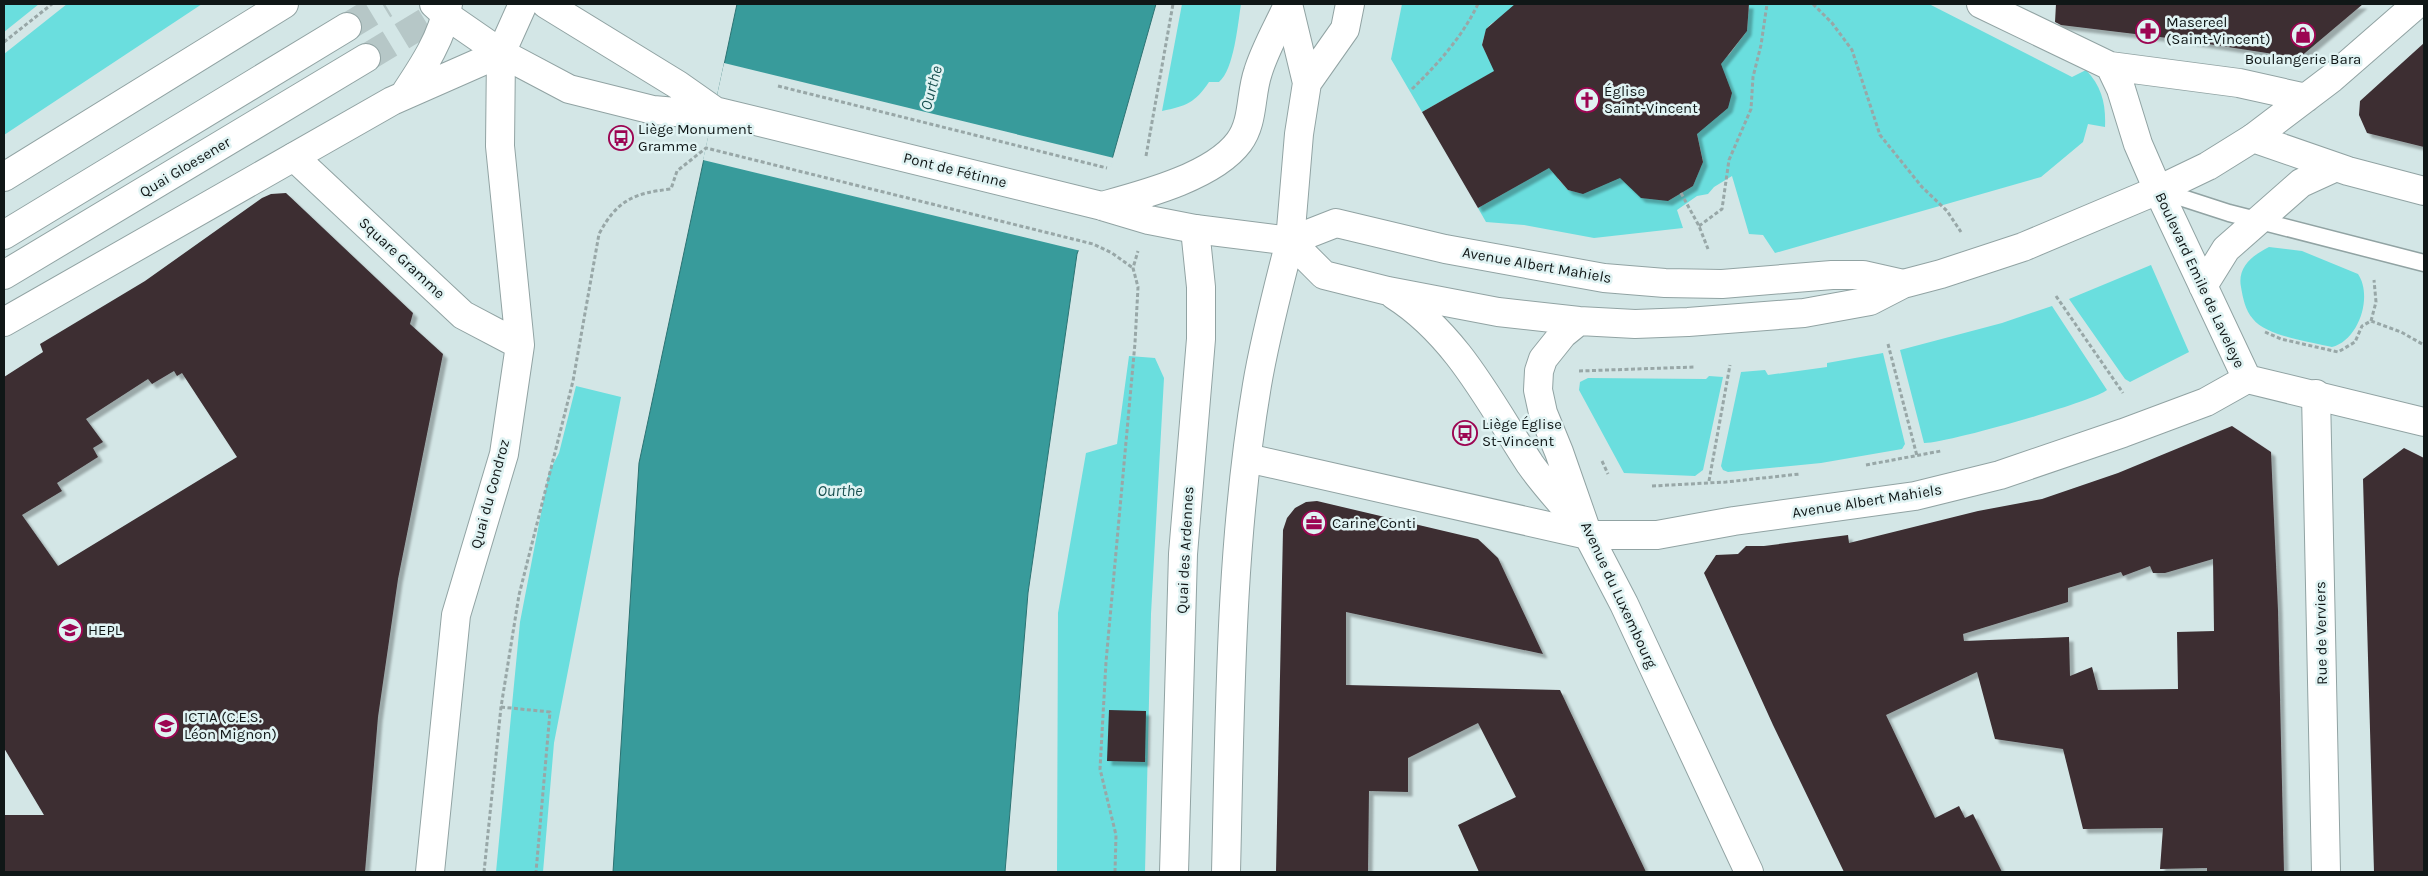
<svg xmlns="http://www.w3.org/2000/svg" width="2428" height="876" font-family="Karla,sans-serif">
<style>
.green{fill:#6adede}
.water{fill:#389b9b;stroke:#2c7373}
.pier{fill:#d3e6e6}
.building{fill:#3c2e32;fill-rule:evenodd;filter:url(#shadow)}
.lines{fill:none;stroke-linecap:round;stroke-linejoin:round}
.primary-tunnel{stroke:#b6c7c7;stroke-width:28;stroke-dasharray:28 14;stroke-linecap:butt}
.lane-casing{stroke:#91a3a3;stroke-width:19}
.street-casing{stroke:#91a3a3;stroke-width:30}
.secondary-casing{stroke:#91a3a3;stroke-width:30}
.primary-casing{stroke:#91a3a3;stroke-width:30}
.path{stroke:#98a7a7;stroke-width:3;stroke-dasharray:4 2.5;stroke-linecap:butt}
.lane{stroke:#fff;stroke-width:16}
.street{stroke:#fff;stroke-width:28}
.secondary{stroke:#fff;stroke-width:28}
.primary{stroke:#fff;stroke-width:28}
.labels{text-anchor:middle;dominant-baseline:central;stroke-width:5;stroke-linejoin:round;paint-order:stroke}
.poi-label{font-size:15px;fill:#101717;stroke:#e0f3f3;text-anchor:start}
.street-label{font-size:15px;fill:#101717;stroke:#e0f3f3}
.water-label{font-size:16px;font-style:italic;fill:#195151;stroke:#e0f3f3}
</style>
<defs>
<filter id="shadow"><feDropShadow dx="4.5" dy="4.5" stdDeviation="1" flood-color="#0004"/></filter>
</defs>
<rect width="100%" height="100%" fill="#d3e6e6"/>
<path class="green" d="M4,4h35l-35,28z
M67,4h135l-198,131v-81z
M1182,4h59c-3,19 -7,66 -22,78h-10c-14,21 -23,24 -47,29z
M1402,4h116l2,7 -6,8c-23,0 -27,4 -32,26l7,14 13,8 -80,45 -31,-53z
M1749,4h180l143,73 14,-7c16,17 20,34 19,57l-17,-3 -5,18 -42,35 -266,76 -12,-18 -14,-1 -17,-58 -18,11 -6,7 -11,2 -20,14 6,18 -89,10 -70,-13 -38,-3 -8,-14 80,-46v17l10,11 14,3 35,-21 51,29 25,-15 10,-25 -6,-27 16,-70 16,-9 18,-24z
M2269,247l33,4 56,23c15,22 1,66 -26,73 -21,-5 -66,-11 -79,-28 -8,-9 -10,-21 -12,-32 -4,-20 12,-32 28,-40z
M2151,265l38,87 -59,30 -5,-3 -56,-80z
M2052,306l55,84c-14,12 -164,54 -183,53l-24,-93 102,-27z
M1883,353l22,91 -3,5 -81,14 -93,9 -5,-2 -2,-4 20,-94 24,-2 3,5 59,-8v-4z
M1129,356l26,2 9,20 -13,236 -6,258h-88l1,-259 28,-160 31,-9z
M1709,376l14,1 -20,93 -8,6 -71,-3 -45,-83 1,-8 8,-4 118,1z
M576,386l45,11 -67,346 -11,129h-47l24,-250 29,-150 10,-19z"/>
<path class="water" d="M737,4h419l-45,159 -34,91 -49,339 -23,279h-392l26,-409z"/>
<path class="pier" d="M724,63l390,95 -33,93 -378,-91z"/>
<path class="building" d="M1515,4h234l-2,27 -26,33 11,29 -4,15 -31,26 6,28 -10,24 -25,15 -27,-3 -21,-20 -37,16 -15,-4 -19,-22 -71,40 -56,-96 72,-41 -12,-26 4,-16z
M2056,4h307l-64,54 -123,-19 -115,-14 -6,-3z
M2424,43v104l-57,-14 -8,-18 1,-14z
M286,193l127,120 -3,11 33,30 -45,225 -20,138 -13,155h-361v-57h40l-40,-67v-371l39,-25 -3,-8 105,-63 117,-83 9,-4zM174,371l3,5 5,-3 55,84 -179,109 -36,-51 40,-24 -5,-8 41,-26 -5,-9 10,-6 -17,-23 62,-40 4,5z
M2232,426l39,26 7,158 6,262h-77v-4l-47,1 3,-41 -80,1 -20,-80 -68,-10 -18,-67 -91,43 49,103 24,-12 6,12 8,-4 29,58h-158l-71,-147 -69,-152 12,-18 22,-1 8,-8h18l84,-11 1,8 129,-32 64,-12 76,-26zM2213,559l1,72 -37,1 1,57 -80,1 -6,-23 -22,9 -1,-39 -105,4 -1,-7 105,-32v-14l53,-16 2,4 27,-10 3,7h12z
M2404,448l20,10v414h-50l-11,-393z
M1317,501l161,38 20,19 45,96 -197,-42v73l214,5 86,182h-167l-21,-47 58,-28 -38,-74 -70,35v34l-39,-1 -1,81h-92l7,-342 4,-12 8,-10 11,-6z
M1109,710l37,1 -1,51 -38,-1z"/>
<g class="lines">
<path class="primary-tunnel" d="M347,27l38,-23
M366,58l89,-54"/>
<defs>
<path id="lane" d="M2158,190l71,23 195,50"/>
<path id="street" d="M1981,4l129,62 129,17 67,15
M2110,66l11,23 17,55 20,46
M2253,138l79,-60 85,-74
M294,157l169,158 57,30
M2316,394l10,478
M1247,458l341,77h69l77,-14 181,-25 85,-21 123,-42 83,-31 41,-23
M430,872l26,-257 48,-161 16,-109 -20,-199 1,-93
M1174,872l9,-318 18,-215v-52l-6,-58"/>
<path id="secondary" d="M434,4l12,11 55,38 68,36 84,21 34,3 28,-2 387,95 47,14 46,9 95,12 46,-18 109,26 159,29 61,5 57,1 110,-9h31l40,9
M546,4l132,81 37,26
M501,53l22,-49
M2158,190l89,189 177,43
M1102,206c40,-11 111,-29 137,-64 15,-20 11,-47 19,-70 7,-23 20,-45 30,-67
M1290,241l34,34 64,16 110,21 81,9 56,3 53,-2 116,-9 66,-12 33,-17 38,-10 82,-27 135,-57 50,-24 45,-28 95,33 76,20
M2203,286l23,-37 75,-66 35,-16
M1394,295c63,40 96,108 136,169 14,20 31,38 46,56
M1579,321l-16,13 -20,25 -4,12 -1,19 5,23 16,39 29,83 36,69 125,268
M1226,872c4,-162 4,-327 31,-487 8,-48 21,-96 33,-144"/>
<path id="primary" d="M1288,4l19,79 -8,51 -9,107
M1307,83l38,-54 5,-25
M404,95c18,-27 39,-58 44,-91
M4,177l280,-173
M4,235l343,-208
M4,275l362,-217
M4,322l388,-221 109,-48"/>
</defs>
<use href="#lane" class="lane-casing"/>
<use href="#street" class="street-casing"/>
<use href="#secondary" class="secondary-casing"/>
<use href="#primary" class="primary-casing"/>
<path class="path" d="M1813,4l19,19 20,27 28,85 42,52 25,24 14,21
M4,42l48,-38
M778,86l329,82
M1412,89c26,-25 50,-52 66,-85
M1146,156l27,-152
M1681,193l18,33 9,23
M1699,226l23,-17 7,-49 22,-51 2,-32 8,-32 6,-41
M2056,296l67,97
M2371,321l5,-19 -2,-22
M2265,332l16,7 57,13 17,-10 7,-16 9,-5 30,11 23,13
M1888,344l29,112
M1579,371l115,-4
M1602,461l6,13
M1866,465l75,-14
M1709,481l21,-116
M1652,486l74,-4 74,-8
M501,707l49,5 -14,160
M484,872l17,-165 18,-112 54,-214 26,-147c18,-34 35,-41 72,-45l6,-18 29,-23 387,96 19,9 21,15
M1115,872l1,-37 -16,-66 6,-107 29,-319 3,-56 -5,-19 5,-17"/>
<use href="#lane" class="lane"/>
<use href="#street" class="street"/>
<use href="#secondary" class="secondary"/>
<use href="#primary" class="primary"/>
</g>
<defs>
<symbol id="pharmacy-ring" viewBox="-11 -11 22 22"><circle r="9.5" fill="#e0f3f3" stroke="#9c0552" stroke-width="1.5"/><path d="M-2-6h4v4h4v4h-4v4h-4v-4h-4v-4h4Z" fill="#9c0552"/></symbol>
<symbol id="shop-ring" viewBox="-11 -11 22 22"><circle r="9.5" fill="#e0f3f3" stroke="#9c0552" stroke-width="1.5"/><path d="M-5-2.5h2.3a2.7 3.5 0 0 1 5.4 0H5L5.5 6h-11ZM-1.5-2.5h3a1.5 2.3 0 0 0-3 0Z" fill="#9c0552"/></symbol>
<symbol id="church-ring" viewBox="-11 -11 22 22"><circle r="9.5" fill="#e0f3f3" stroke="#9c0552" stroke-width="1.5"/><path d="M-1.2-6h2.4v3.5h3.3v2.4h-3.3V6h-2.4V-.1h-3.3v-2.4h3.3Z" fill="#9c0552"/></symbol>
<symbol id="bus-ring" viewBox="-11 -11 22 22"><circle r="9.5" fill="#e0f3f3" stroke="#9c0552" stroke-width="1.5"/><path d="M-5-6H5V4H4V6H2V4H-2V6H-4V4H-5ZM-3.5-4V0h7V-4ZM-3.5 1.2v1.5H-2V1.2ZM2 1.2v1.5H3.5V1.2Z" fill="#9c0552"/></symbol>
<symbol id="office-ring" viewBox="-11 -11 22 22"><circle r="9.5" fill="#e0f3f3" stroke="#9c0552" stroke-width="1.5"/><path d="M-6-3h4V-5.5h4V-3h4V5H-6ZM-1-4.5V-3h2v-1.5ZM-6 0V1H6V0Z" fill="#9c0552"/></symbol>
<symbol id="university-ring" viewBox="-11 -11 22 22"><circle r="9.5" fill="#e0f3f3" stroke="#9c0552" stroke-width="1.5"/><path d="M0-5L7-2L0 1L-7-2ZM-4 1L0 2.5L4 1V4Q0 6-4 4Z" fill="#9c0552"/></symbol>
<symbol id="school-ring" viewBox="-11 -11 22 22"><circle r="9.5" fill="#e0f3f3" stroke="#9c0552" stroke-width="1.5"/><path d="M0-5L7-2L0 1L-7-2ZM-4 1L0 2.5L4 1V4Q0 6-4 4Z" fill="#9c0552"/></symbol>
</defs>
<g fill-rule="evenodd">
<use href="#pharmacy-ring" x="2134" y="17" width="28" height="28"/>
<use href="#shop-ring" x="2289" y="21" width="28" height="28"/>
<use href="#church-ring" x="1573" y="86" width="28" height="28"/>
<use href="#bus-ring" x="607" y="124" width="28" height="28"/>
<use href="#bus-ring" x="1451" y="419" width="28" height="28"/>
<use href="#office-ring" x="1300" y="509" width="28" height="28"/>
<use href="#university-ring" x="56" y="616" width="28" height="28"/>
<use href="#school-ring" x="152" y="712" width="28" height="28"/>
</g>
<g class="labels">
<g class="poi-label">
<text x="2166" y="22">Masereel<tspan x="2166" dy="17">(Saint-Vincent)</tspan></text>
<text x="2303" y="59" text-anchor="middle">Boulangerie Bara</text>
<text x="1604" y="91">Église<tspan x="1604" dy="17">Saint-Vincent</tspan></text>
<text x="638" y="129">Liège Monument<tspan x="638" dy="17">Gramme</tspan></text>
<text x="1482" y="424">Liège Église<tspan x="1482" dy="17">St-Vincent</tspan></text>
<text x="1332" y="523">Carine Conti</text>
<text x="88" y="630">HEPL</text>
<text x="184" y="717">ICTIA (C.E.S.<tspan x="184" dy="17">Léon Mignon)</tspan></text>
</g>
<g class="street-label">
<text transform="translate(185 167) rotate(-31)">Quai Gloesener</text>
<text transform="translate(955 170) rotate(14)">Pont de Fétinne</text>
<text transform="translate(402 258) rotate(43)">Square Gramme</text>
<text transform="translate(1537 265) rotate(10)">Avenue Albert Mahiels</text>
<text transform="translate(2200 280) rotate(65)">Boulevard Emile de Laveleye</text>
<text transform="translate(490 494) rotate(-75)">Quai du Condroz</text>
<text transform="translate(1867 501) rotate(-9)">Avenue Albert Mahiels</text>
<text transform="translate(1185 550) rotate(-87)">Quai des Ardennes</text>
<text transform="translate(1619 595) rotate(65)">Avenue du Luxembourg</text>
<text transform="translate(2321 633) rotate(-91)">Rue de Verviers</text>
</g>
<g class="water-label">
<text transform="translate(931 88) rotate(-75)">Ourthe</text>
<text x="840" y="490">Ourthe</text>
</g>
</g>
<rect width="2428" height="876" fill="none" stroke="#101717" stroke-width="10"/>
</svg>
